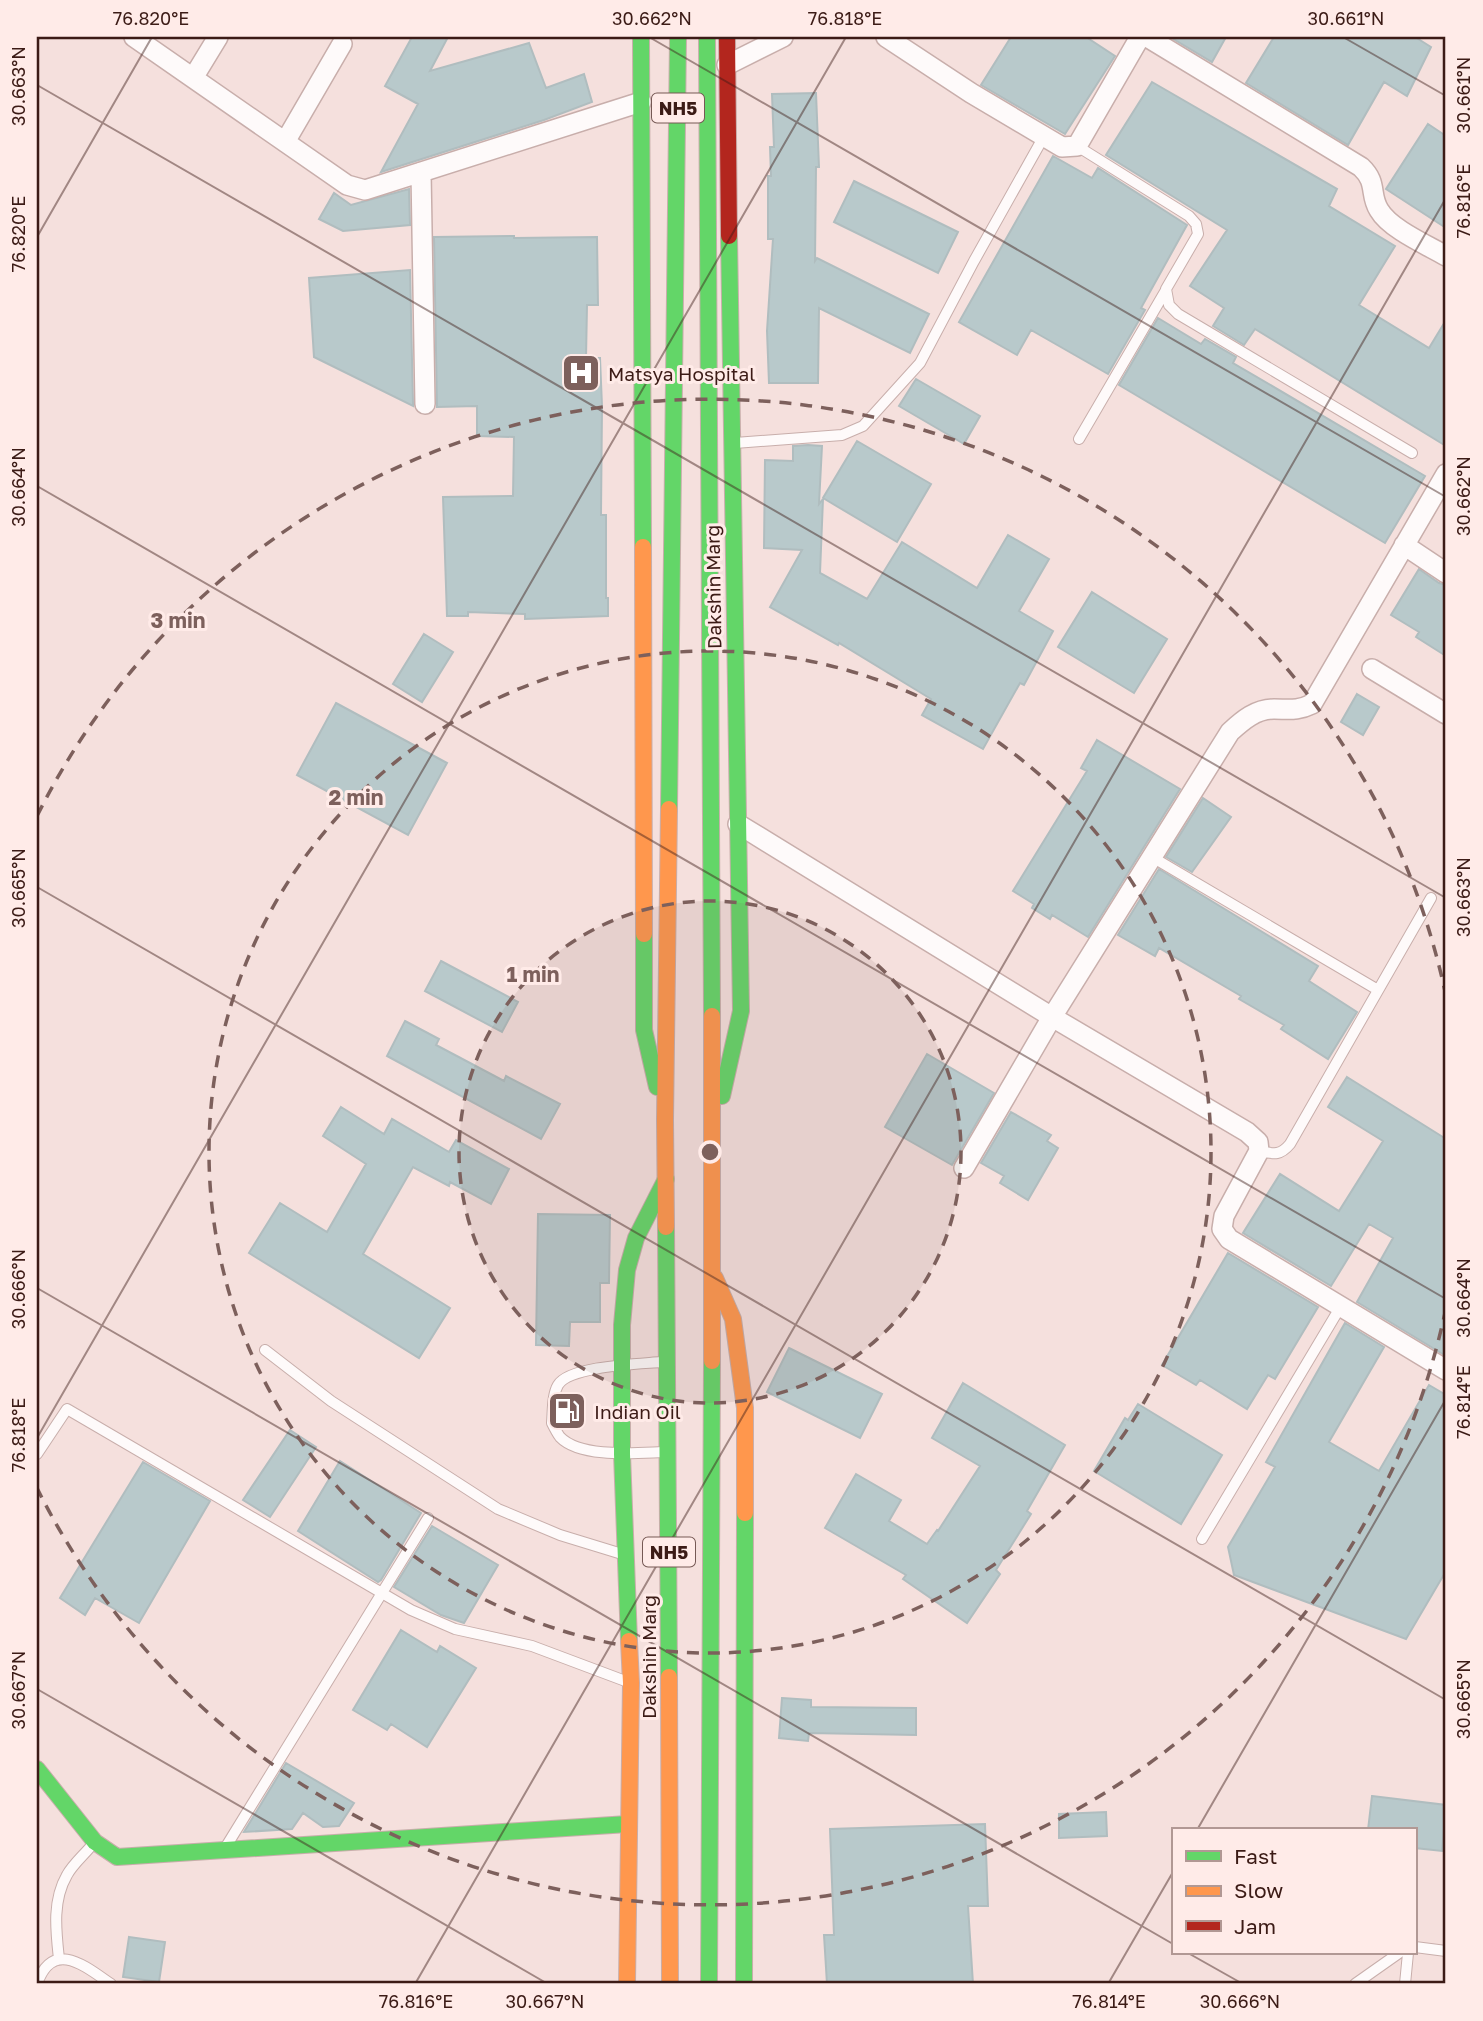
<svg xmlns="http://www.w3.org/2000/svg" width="1483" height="2021" font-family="'Golos Text',sans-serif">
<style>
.building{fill:#b8c9cb;stroke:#b0bdbf;stroke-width:2}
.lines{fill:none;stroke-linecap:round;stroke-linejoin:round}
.lane-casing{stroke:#c8aeab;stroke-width:12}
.street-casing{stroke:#c8aeab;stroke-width:22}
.fast-casing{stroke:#c8aeab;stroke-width:18}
.slow-casing{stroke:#c8aeab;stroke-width:18}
.jam-casing{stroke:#c8aeab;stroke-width:18}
.lane{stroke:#fefafa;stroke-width:10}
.street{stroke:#fefafa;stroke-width:19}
.fast{stroke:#63d668;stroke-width:16}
.slow{stroke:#ff974d;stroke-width:16}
.jam{stroke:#b3261e;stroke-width:16}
.ticks{fill:none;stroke:#3c1b16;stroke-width:2;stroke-opacity:0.45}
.ring{fill:none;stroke:#7d605c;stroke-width:3.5;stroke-dasharray:12 9}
.labels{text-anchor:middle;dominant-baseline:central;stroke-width:6;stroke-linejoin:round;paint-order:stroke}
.shield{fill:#ffebe8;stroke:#765955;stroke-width:2}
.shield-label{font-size:18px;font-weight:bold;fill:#3c1b16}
.poi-label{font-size:19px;fill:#3c1b16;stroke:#ffebe8;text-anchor:start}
.street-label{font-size:19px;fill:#3c1b16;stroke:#ffebe8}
.centre{fill:#7d605c;stroke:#ffebe8;stroke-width:3.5}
.ring-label{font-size:21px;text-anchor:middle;font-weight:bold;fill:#7d605c;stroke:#ffebe8;stroke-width:6;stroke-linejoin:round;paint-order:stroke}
.neatline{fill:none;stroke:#3c1b16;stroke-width:2.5}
.ticks-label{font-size:18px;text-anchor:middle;fill:#3c1b16}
</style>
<rect width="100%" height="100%" fill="#f5e0dd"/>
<path class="building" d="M412,37h36l-18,34 99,-28 17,45 38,-14 8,28 -48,18 -163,52 37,-68 -33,-18z
M1011,37h75l29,19 -50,78 -84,-49z
M1170,37h56l-14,25z
M1274,37h141l16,10 -24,49 -23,-14 -36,63 -102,-62z
M1152,82l185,107 -8,17 66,40 -36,59 70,43 17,-28v126l-191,-117 -11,16 -31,-19 11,-18 -34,-22 37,-56 -121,-75z
M816,93l3,74h-3l-1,94 2,-3 112,56 -19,39 -91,-45 -1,75h-49l-2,-52 6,-92h-5v-63h3l-1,-29h4l-2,-53z
M1428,124l18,12v92l-60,-39z
M1053,156l39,22 6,-10 89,57 -46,83 4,2 -37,64 -77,-44 -14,25 -58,-33z
M854,181l104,51 -20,41 -104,-51z
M409,189l1,36 -67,6 -24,-12 15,-26 17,12z
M514,236v2l83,-1 1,68h-11l-1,53h14l2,48 -1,109h5v83h2v18l-83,3v-5l-57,-2v4h-21l-4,-119 70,-1 1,-59 -37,-1v-30l-40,1 -3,-170z
M410,270l3,134v2l-99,-49 -5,-79z
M1158,318l43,26 4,-5 31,18 -3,6 192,113 -40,67 -266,-158z
M916,379l64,37 -16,28 -65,-38z
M857,441l74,43 -34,58 -74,-44z
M808,445l14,1 -3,58 4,-5 -3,74 47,26 35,-57 75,46 31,-53 41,24 -30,52 34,20 -29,54 -4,-2 -37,66 -61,-34 9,-16 -92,-56 -1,2 -68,-38 32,-57 -38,-2 1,-88 28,1v-15z
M1419,569l20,14 7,2v71l-30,-19 3,-5 -28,-17z
M1092,592l75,47 -33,54 -76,-46z
M424,634l29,18 -31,50 -29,-18z
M1357,694l22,13 -16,28 -22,-13z
M336,703l111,60 -39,72 -111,-60z
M1097,740l83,49 -92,148 -36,-22 -2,4 -18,-11 2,-4 -21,-13 74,-120 -6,-3z
M1203,798l28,19 -39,55 -26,-15z
M1159,869l159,97 -9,15 48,31 -29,47 -47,-30 3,-4 -45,-26 2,-3 -82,-48 -4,8 -37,-21z
M441,961l77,41 -16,30 -77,-41z
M405,1021l34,18 -3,6 68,36 2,-5 54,28 -19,35 -154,-83z
M927,1054l67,39 -42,72 -67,-38z
M1347,1077l99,62v217l-89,-54 36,-64 -24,-14 -38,62 -88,-53 37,-59 59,37 44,-70 -55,-34z
M341,1107l43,27 8,-15 57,33 7,-12 53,29 -18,35 -41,-22 -1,4 -36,-19 -50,87 87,54 -31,50 -170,-105 31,-50 47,29 39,-68 -43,-28z
M1011,1112l40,23 -4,6 11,7 -30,52 -28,-17 4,-7 -23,-13z
M538,1214l72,1 -1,68h-9v39h-30l-1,24 -33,-1z
M1228,1253l90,54 -43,72 -7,-4 -21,34 -47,-29 -4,5 -34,-20z
M1345,1323l39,24 -55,95 50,29 50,-86 17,10v176l-40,68 -172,-64 -6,-28 47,-80 -9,-5z
M789,1348l93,46 -22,44 -93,-46z
M963,1383l102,62 -38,66 4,3 -35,56 4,4 -33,49 -64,-44 3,-4 -81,-47 31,-54 45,26 -12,21 38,23 10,-14 1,1 42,-65 -48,-28z
M1138,1404l84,51 -41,69 -87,-53 31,-53 3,2z
M290,1430l26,17 -46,70 -27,-17z
M340,1461l81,52 -40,67 -3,2 -80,-51z
M143,1462l67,39 -71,122 -44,-25 -10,17 -25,-17z
M432,1526l66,39 -34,58 -23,-8 -47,-28z
M401,1630l36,22 3,-6 36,22 -49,79 -36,-23 -4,6 -34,-20z
M782,1698l29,2v7l105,1v27l-107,-2 -1,8 -29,-3z
M286,1763l68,40 -15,23 -16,1 -20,-14 -11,16 -48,3z
M1372,1796l74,9 -4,46 -27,-3v-18h-47z
M1106,1812l1,24 -48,2v-24z
M985,1824l3,82h-20l5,78h-146l-3,-49h10l-4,-106z
M129,1937l36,5 -6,40 -36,-5z"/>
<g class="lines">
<defs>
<path id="lane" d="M1077,146l112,70 7,8 2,10 -32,55 3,16 9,9 234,139
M1079,439l87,-149
M735,443l107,-8 21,-9 57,-63 54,-102 69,-123
M1152,857l226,133
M1259,1151c15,3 21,5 31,-7l141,-246
M265,1350l66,51 167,108 62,26 62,19
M661,1362c-22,2 -92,4 -103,23 -6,10 -5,27 -6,38 2,4 5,10 8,14 20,21 75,16 102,15
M37,1454l30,-45 344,201 44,19 77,17 96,36
M1202,1539l139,-233
M227,1845l201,-327
M1415,1947l31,4
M59,1959c-3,-28 -7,-58 8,-84 6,-11 17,-20 25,-30
M37,1984c16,-46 49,-17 74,0
M1355,1984l44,-31
M1405,1984l3,-31"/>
<path id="street" d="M134,37l213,148 18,5 276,-88
M886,37l85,56 91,54 15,-1 63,-109
M1147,37l214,130c17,16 8,27 18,43 11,19 48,35 67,46
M727,65l56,-28
M193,78l25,-41
M285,142l57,-98
M421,172l4,232
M1404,545l42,28
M1372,669l74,45
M738,824l314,193 195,115 11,10 1,9 -35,65 -2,13 7,10 217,131
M964,1168l88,-151 178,-285c13,-12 26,-23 44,-23 15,0 24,2 38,-5l134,-230"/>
<path id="fast" d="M641,37l2,510
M707,37l5,979
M669,809l9,-772
M644,934v96l13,57
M722,1096l19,-85 -12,-775
M666,1227l3,450
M629,1641l-7,-187v-129l5,-55 9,-32 30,-59
M37,1769l58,73 22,15 511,-33
M709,1984l3,-623
M744,1984l1,-471"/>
<path id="slow" d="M643,547l1,387
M666,1227l-1,-107 4,-311
M715,1278l18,41 12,89v105
M712,1361v-345
M669,1677l1,307
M627,1984l4,-301 -2,-42"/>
<path id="jam" d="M727,37l2,199"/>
</defs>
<use href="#lane" class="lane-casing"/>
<use href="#street" class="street-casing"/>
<use href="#fast" class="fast-casing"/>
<use href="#slow" class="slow-casing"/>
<use href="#jam" class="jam-casing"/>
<use href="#lane" class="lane"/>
<use href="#street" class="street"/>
<use href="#fast" class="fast"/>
<use href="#slow" class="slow"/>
<use href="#jam" class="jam"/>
</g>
<path class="ticks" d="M649,37l797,460M1343,37l103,59M37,85l1409,813M37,237l115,-200M37,486l1409,813M37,887l1409,813M37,1288l1136,656M37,1438l809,-1401M37,1689l511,295M1197,1830l249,-431M1188,1953l55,31M415,1984l1031,-1786M1108,1984l65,-112"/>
<circle cx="710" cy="1152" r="251" fill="#7d605c" fill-opacity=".12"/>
<g class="ring">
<circle cx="710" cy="1152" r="251"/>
<circle cx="710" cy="1152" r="501"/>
<path d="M1446 1308A752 752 0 0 1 37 1488M37 816A752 752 0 0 1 1446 996"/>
</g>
<defs>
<symbol id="hospital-square" viewBox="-11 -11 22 22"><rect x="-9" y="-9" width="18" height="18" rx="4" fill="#7d605c" stroke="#ffebe8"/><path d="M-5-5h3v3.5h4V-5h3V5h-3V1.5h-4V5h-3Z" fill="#fff"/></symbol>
<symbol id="fuel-square" viewBox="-11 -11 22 22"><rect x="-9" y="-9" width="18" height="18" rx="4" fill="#7d605c" stroke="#ffebe8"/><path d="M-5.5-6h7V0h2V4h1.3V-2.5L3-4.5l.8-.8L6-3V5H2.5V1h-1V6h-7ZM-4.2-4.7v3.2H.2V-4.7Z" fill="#fff"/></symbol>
</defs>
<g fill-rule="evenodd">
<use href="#hospital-square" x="559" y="351" width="44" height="44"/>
<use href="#fuel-square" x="545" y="1389" width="44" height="44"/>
</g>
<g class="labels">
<g class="shield">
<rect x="652" y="93.5" width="52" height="29" rx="5"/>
<rect x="643" y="1537.5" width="52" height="29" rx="5"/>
</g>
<g class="shield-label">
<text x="678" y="108">NH5</text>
<text x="669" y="1552">NH5</text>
</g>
<g class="poi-label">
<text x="608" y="373">Matsya Hospital</text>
<text x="594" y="1411">Indian Oil</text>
</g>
<g class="street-label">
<text transform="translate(713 587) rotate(-91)">Dakshin Marg</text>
<text transform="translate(648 1657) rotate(-90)">Dakshin Marg</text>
</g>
</g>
<circle cx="710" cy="1152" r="10" class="centre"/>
<g class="ring-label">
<text x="178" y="628">3 min</text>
<text x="356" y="805">2 min</text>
<text x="533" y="982">1 min</text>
</g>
<rect width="1483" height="2021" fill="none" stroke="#ffebe8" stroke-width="77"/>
<rect x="1172" y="1828" width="245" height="126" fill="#ffebe8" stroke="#b19894" stroke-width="2"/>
<rect x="1186" y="1851" width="35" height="10" fill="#63d668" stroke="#b19894" stroke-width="2"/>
<text x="1234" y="1864" font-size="21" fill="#3c1b16">Fast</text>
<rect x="1186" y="1886" width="35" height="10" fill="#ff974d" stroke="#b19894" stroke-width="2"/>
<text x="1234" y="1898" font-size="21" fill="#3c1b16">Slow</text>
<rect x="1186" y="1921" width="35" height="10" fill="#b3261e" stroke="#b19894" stroke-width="2"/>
<text x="1234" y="1934" font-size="21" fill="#3c1b16">Jam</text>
<rect x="38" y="38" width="1406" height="1944" class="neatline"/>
<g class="ticks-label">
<text x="151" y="25">76.820°E</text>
<text x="652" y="25">30.662°N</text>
<text x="845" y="25">76.818°E</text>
<text x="1346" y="25">30.661°N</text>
<text transform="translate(19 86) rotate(-90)" y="6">30.663°N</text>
<text transform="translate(1464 95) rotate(-90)" y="6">30.661°N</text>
<text transform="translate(1464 201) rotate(-90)" y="6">76.816°E</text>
<text transform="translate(19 234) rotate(-90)" y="6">76.820°E</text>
<text transform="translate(19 487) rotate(-90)" y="6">30.664°N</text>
<text transform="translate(1464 496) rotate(-90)" y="6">30.662°N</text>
<text transform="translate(19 888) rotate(-90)" y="6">30.665°N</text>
<text transform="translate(1464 897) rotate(-90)" y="6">30.663°N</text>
<text transform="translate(19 1289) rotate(-90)" y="6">30.666°N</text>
<text transform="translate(1464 1298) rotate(-90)" y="6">30.664°N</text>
<text transform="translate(1464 1402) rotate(-90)" y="6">76.814°E</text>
<text transform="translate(19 1435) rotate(-90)" y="6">76.818°E</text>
<text transform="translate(19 1690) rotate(-90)" y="6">30.667°N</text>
<text transform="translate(1464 1699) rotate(-90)" y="6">30.665°N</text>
<text x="416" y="2008">76.816°E</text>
<text x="545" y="2008">30.667°N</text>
<text x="1109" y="2008">76.814°E</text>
<text x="1240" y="2008">30.666°N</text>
</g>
</svg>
